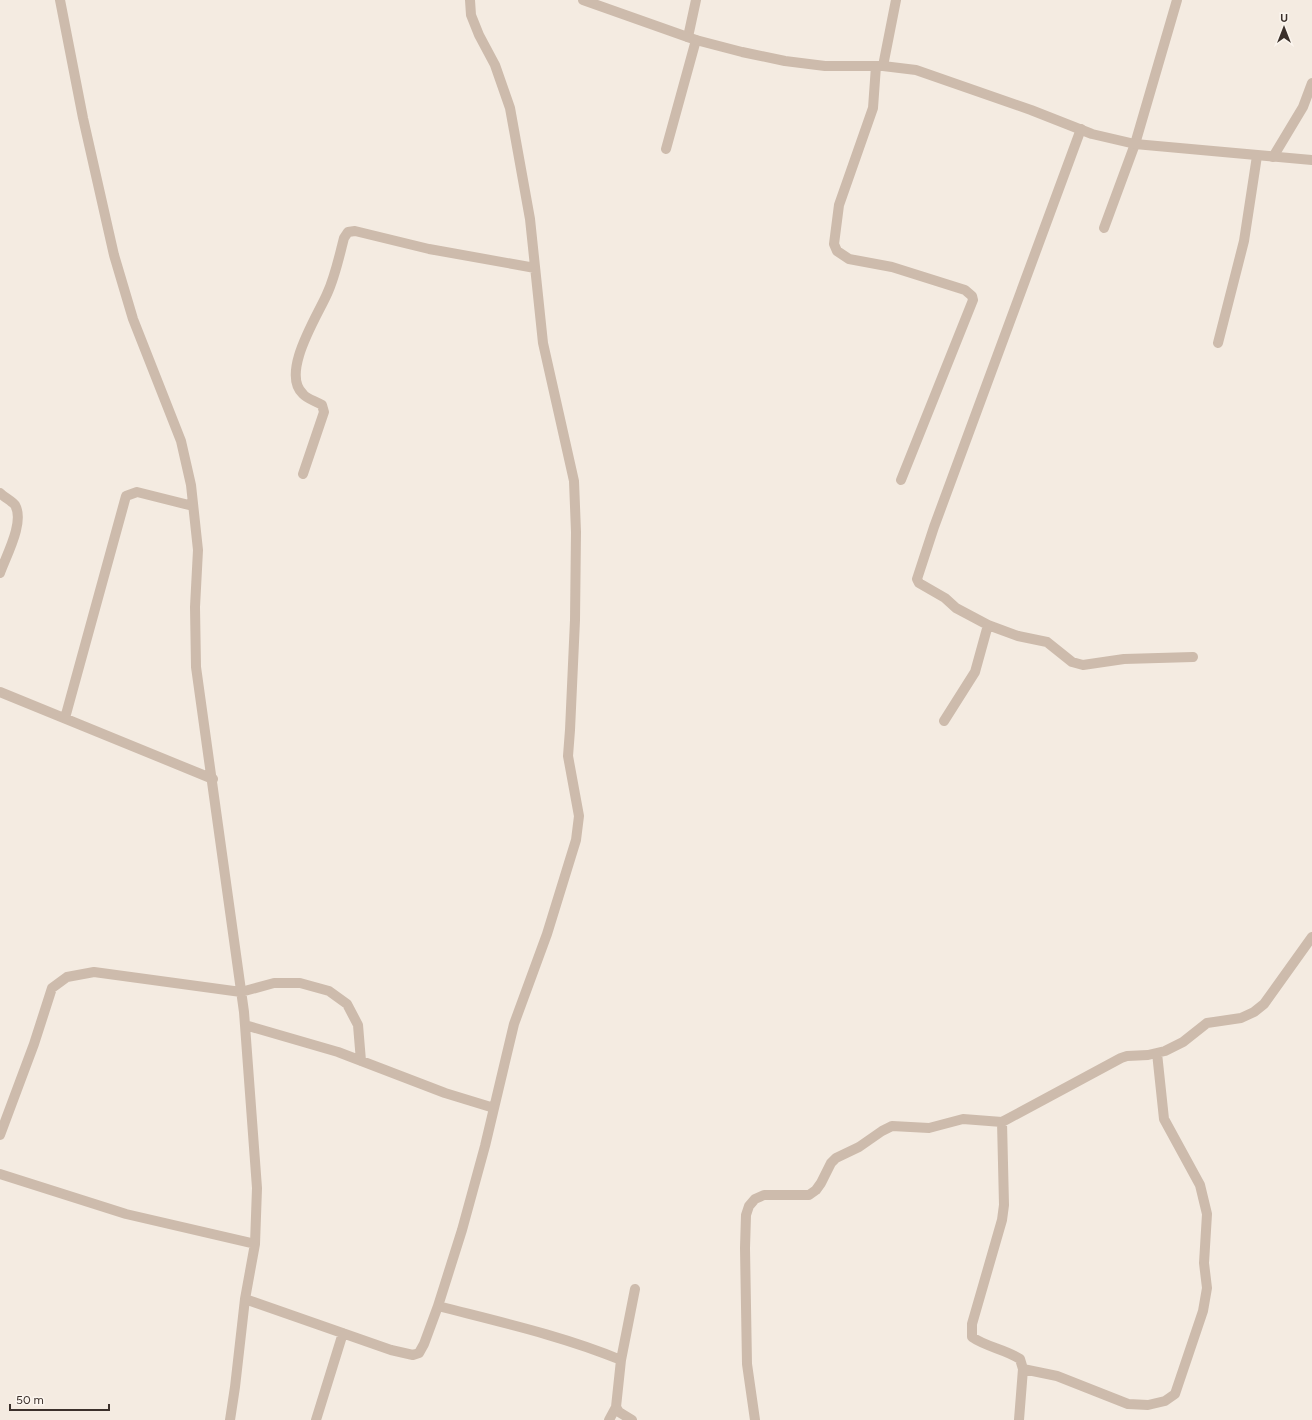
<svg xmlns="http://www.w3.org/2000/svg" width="1312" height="1420" font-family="Figtree,sans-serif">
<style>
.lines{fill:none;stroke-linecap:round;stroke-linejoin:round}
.minor{stroke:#cdbbac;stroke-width:10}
.tertiary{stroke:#cdbbac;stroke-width:10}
</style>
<rect width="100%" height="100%" fill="#f4ebe1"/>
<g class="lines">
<path class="minor" d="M60,0l23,118 31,137 19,64 48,122 10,44 7,65 -3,57 1,60 48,345 13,176 -2,56 -10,55 -10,88 -5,33
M688,37l8,-37
M876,66l-3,42 -34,97 -5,39 3,7 12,8 43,8 73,23 7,6 1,4 -72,180
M883,66l13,-66
M1081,129l-147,398 -17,52 2,4 26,15 11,10 32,17 30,11 29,6 25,20 11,3 41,-6 69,-2
M666,149l30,-109
M1273,157l30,-50 9,-24
M1104,228l31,-84 42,-144
M1218,343l26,-102 13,-85
M303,474l21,-62 -2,-7c-6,-4 -15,-6 -19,-11 -23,-21 15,-79 24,-100 8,-17 12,-37 17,-56l4,-6 7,-1 74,18 106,19
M0,493c4,4 12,8 15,12 10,17 -9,51 -15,68
M0,692l213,87
M65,718l61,-222 11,-4 56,14
M944,721l31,-49 13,-47
M245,1025l93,27 107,41 49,15
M1002,1122l2,83 -2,15 -30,104v13c14,10 33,12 48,22l3,10 -4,51
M0,1135l34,-91 18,-56 15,-11 27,-5 147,20 33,-9h26l29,8 18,13 11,21 3,36
M0,1174l126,40 129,30
M245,1299l146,51 22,5 6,-2 5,-9 14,-38 24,-76 23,-84 29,-122 33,-90 29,-94 3,-24 -11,-60 2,-26 5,-110 1,-88 -2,-51 -31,-138 -13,-124 -20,-111 -15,-43 -16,-30 -8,-20 -1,-15
M438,1306c62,16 125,30 183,54l-5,47 3,5 13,8
M621,1360l14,-71
M1023,1369l34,7 71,28 20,1 17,-4 10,-7 28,-83 4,-23 -3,-25 3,-49 -7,-29 -36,-66 -7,-66
M316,1420l27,-87
M609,1420l7,-13
M755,1420l-8,-56 -2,-116 1,-33 3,-9 6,-7 9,-4h45l7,-5 5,-7 10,-20 5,-5 23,-11 23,-16 10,-5 37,2 34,-9 39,3 119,-64 6,-2 21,-1 17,-4 18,-9 24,-19 34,-5 13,-6 10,-8 48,-67"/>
<path class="tertiary" d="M583,0l113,40 46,12 43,9 40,5h58l33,4 115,40 61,24 43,10 177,16"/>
</g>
<g transform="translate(1284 28)" stroke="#fbf5ee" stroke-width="3" paint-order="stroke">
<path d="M0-3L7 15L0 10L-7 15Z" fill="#3b302b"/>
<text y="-6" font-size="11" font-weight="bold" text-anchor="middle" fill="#3b302b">U</text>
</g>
<path d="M10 1404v6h99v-6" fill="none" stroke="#3b302b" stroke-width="2"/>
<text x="16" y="1404" font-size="12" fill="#3b302b" stroke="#fbf5ee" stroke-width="3" paint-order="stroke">50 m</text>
</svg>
